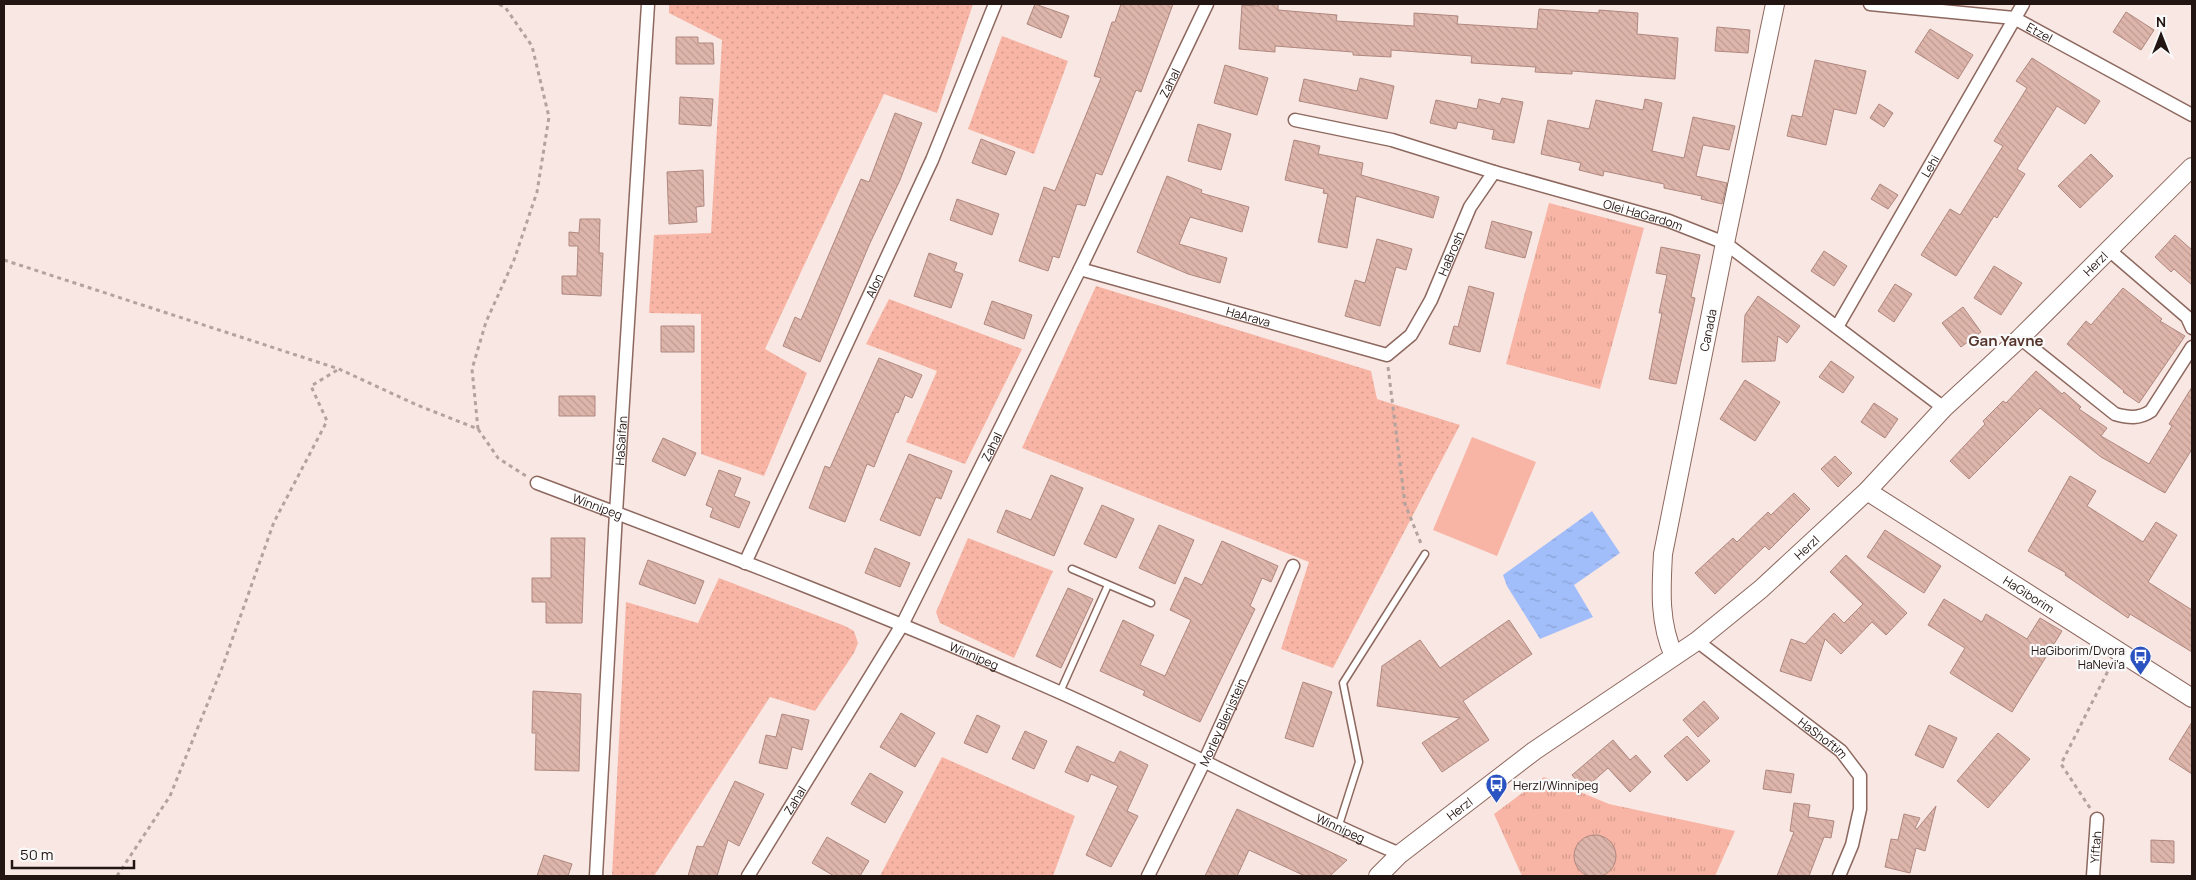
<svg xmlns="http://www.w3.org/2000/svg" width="2196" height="880" font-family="Manrope,sans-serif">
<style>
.grass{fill:url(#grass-dots)}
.park{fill:url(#park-tufts)}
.garden{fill:#f8b5a5}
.water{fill:url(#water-ripples)}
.building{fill:url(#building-back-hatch);stroke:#af887f}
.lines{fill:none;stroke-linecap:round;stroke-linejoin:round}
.lane-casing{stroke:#8d685f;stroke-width:9}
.street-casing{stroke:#8d685f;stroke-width:15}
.secondary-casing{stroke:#8d685f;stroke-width:20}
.path{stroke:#b3a29e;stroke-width:3;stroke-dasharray:4 4;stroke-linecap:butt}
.lane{stroke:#fff;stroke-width:6}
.street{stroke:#fff;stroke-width:12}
.secondary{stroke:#fff;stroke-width:18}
.labels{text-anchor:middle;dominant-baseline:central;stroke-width:4.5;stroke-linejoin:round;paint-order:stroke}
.street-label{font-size:12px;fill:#231511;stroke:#f9f9f9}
.poi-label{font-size:12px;fill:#231511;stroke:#f9f9f9;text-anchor:end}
.quarter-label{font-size:15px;font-weight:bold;fill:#56352d;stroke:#f9f9f9}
</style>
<defs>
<pattern id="grass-dots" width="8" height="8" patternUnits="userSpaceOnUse" patternTransform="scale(1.25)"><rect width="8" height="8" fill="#f8b5a5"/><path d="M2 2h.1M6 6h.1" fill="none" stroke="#d49b8d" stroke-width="1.8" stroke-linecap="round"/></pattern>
<pattern id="park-tufts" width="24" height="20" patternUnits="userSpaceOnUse" patternTransform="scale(1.25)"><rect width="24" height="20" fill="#f8b5a5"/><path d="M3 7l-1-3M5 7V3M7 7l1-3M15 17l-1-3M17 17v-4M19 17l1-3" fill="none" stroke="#d49b8d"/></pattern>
<pattern id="water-ripples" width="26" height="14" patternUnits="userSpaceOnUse" patternTransform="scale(1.25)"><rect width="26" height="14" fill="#a1bdfa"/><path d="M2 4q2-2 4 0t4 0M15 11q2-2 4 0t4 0" fill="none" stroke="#8aa2d5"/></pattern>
<pattern id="building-back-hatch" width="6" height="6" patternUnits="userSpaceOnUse" patternTransform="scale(1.25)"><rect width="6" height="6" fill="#deb5ab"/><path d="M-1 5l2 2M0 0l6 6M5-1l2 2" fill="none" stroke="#be9b92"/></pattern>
</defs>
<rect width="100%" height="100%" fill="#f9e7e3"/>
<path class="grass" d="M669,4h304l-36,109 -53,-19 -119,255 42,24 -43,103 -63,-22v-140l-52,-1 5,-78 57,-2 11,-193 -53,-27z
M1002,36l66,25 -34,93 -66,-25z
M1096,286l275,85 6,28 83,26 -127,243 -52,-19 28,-87 -287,-114z
M889,299l133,50 -57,115 -59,-22 31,-71 -71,-27z
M968,538l85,33 -39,87 -74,-35 -4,-11z
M719,578l126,48 9,5 4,12 -4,10 -39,58 -45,-14 -116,179h-42l14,-274 72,21z
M942,757l133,59 -22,60h-173z"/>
<path class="park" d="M1549,203l95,25 -44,161 -94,-25z
M1544,777l65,27 126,27 -20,45h-193l-28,-62z"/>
<path class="garden" d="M1472,437l64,25 -39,94 -64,-26z"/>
<path class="water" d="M1592,511l28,42 -46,32 19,32 -53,22 -33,-53 -4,-11z"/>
<path class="building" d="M1035,4l34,12 -8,22 -34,-14z
M1121,4h52l-32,88 -5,-2 -34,85 -6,-2 -11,33 -8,-2 -18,54 -6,-2 -5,15 -29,-10 25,-74 11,4 46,-113 -7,-2 18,-54h3z
M1258,4h20v6l59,5 -1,6 78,5v-13l44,3 -1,8 80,5 2,-20 60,4v-3l39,3 -1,21 41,4 -3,41 -103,-8v3l-37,-2 1,-5 -65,-4 1,-7 -81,-6v7l-38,-2v-3l-78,-6v6l-36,-3 3,-44 16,1z
M2126,12l28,18 -13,20 -28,-18z
M1717,27l33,3 -2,23 -33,-2z
M1930,29l43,26 -15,24 -43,-27z
M676,37h22v6h15l1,21h-38z
M2032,58l68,43 -15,23 -28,-18 -40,63 8,5 -28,44 -3,-2 -38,60 -35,-21 29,-46 10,6 43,-69 -9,-5 33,-53 -11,-7z
M1815,60l51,11 -10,43 -22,-5 -8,36 -39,-9 5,-21 10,2z
M1225,65l43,13 -11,37 -43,-12z
M1360,78l34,8 -7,33 -88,-18 5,-22 53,12z
M680,97l33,2 -2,27 -32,-2z
M1502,98l21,4 -9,41 -22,-4 2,-9 -36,-8 -2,7 -26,-6 6,-23 41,9 2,-10 21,5z
M1645,99l17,4 -10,48 32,7 9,-41 42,9 -6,24 -26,-5 -7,31 31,7 -5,21 -21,-5 1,-3 -38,-8v-4l-60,-13 -1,5 -24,-6 2,-7 -40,-9 7,-34 41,9 7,-29 47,10z
M1879,104l14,9 -9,14 -14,-9z
M895,113l27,10 -22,57 -30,63 -50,119 -37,-16 12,-29 6,3 60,-141 8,3z
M1198,124l33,10 -10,36 -33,-9z
M981,139l34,13 -9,23 -34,-12z
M1294,140l26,6 -2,8 45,9 -2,12 78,22 -6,21 -77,-22 -9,52 -29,-6 10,-48 -5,-1 1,-4 -39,-9z
M2091,154l22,22 -33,32 -22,-22z
M703,170l1,36 -8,1 1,15 -28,2 -2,-52z
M1167,176l35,14 -1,3 48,14 -7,25 -52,-15 -11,27 48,14 -7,25 -32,-9 -51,-22z
M1880,184l18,11 -10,14 -17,-10z
M957,199l42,15 -7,21 -42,-15z
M580,219h20l-1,34h4l-2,43 -39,-2v-18h15l1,-30h-9v-14l10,1z
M1492,221l40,11 -7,26 -40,-10z
M2175,235l17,15v35l-18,-16 -3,3 -16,-15z
M1377,239l35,10 -6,21 -10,-3 -16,59 -35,-10 10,-36 10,3z
M1661,247l39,8 -9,42 4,1 -19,86 -27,-5 13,-66h-3l8,-38 -11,-2z
M1824,251l23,15 -13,20 -23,-15z
M929,253l28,10 -3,8 9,3 -12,34 -37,-12z
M1994,266l28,17 -21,32 -27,-17z
M1895,284l17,10 -18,28 -16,-11z
M1469,286l25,7 -14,59 -31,-8 5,-18 4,1z
M2123,288l39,31 -2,2 25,15 -46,67 -16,-11 1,-1 -57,-47 19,-23 5,4z
M1758,296l42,30 -13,17 -9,-7 -3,25 -33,1 3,-47z
M992,301l40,14 -8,24 -40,-15z
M1963,307l18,25 -20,15 -19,-24z
M661,326h33v26h-33z
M879,358l43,17 -10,23 -7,-3 -7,18 -2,-1 -22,55 -7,-3 -22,58 -36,-14 16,-42 5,2z
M1831,361l23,16 -11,16 -24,-16z
M2036,371l26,23 2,-2 17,15 -2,2 28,19 -6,8 48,28 23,-38 -3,-2 23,-37v62l-27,44 -64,-36 -61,-49 -71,71 -19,-18 35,-37 -2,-3 20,-20 3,2z
M1745,380l35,22 -25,39 -35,-22z
M559,396h36v20h-36z
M1874,403l24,16 -13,19 -24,-16z
M663,438l33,15 -11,23 -33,-15z
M909,454l43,17 -11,28 -5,-2 -16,39 -40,-16z
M1835,456l17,17 -14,14 -17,-18z
M719,470l22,8 -7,18 16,6 -11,26 -29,-11 3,-9 -7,-3z
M1051,475l32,13 -29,68 -57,-24 9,-22 25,10z
M2070,476l26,15 -9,15 56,36 13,-20 21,13 -29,47 44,28v42l-62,-38 -2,4 -63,-43 1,-2 -38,-22z
M1794,493l16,16 -41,41 -4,-4 -50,48 -20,-21 38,-35 4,4 31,-30 3,3z
M1102,505l32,14 -18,39 -32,-14z
M1159,525l35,15 -19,44 -36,-16z
M1885,530l56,36 -17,27 -57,-36z
M551,538h34l-3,85h-36v-21h-14v-24h19z
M1222,541l56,25 -7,16 -9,-4 -12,28 5,3 -55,113 -57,-27 2,-4 -45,-20 23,-51 31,15 -14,30 25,11 26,-56 -21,-10 15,-33 17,8z
M875,548l35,15 -10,24 -35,-14z
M1846,555l61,58 -21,22 -14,-13 -31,32 -16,-15 -14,42 -31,-10 11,-32 14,5 29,-31 10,10 19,-19 -33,-32z
M648,560l56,21 -9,23 -56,-20z
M1068,588l25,11 -32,69 -25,-12z
M1944,599l38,23 4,-8 41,25 13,-21 22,13 -50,81 -62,-39 15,-25 -37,-23z
M1509,620l23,34 -69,47 26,39 -47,32 -20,-29 38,-25 -83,-12 5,-40 38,-26 20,28z
M1303,682l29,10 -19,55 -28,-9z
M533,691l48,3 -2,77 -44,-1 1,-37h-4z
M1704,701l15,17 -21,19 -15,-17z
M901,713l34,20 -20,34 -35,-20z
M782,714l27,6 -7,30 -10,-3 -5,22 -28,-6 7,-28 10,2z
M977,715l23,11 -13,27 -23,-10z
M2192,722v52l-23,-15z
M1929,725l28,13 -14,30 -28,-13z
M1025,731l22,10 -13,28 -22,-10z
M1998,733l32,26 -42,49 -31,-27z
M1687,736l23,25 -23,20 -23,-25z
M1613,740l17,20 6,-5 15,17 -21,20 -22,-24 -24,21 -12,-14z
M1077,746l37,17 6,-12 28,14 -21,46 11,5 -27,51 -25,-12 32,-69 -27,-12 -3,8 -23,-10z
M1766,770l28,4 -3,19 -28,-4z
M870,773l33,19 -18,31 -34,-19z
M735,781l29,13 -25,52 -11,-6 -11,36h-29l9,-30 6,1z
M1794,803l16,2 -2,12 26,4 -3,17 -7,-1 -15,39h-32l17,-44 -4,-1z
M1936,806l-11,45 -9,-3 -6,25 -25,-6 6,-28 7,1 6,-26 16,4 -5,10 2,1z
M1237,809l83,38 27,13 -17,16h-25l-56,-26 -12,26h-32z
M1574 856a21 21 0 1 1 42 0a21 21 0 1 1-42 0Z
M827,837l42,24 -9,15h-26l-22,-13z
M2151,840l23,1v22l-23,-1z
M544,855l28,9 -4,12h-31z"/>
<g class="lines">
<defs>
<path id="lane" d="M1072,569l79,34
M1060,692l48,-107
M1338,828l21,-66 -16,-79 82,-129"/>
<g id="street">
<path id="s1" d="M1870,4l144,14 178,97"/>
<path id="s2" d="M1295,120l97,20 102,32 175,49 56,22 219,165"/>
<path d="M2109,250l78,67 5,11"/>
<path id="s3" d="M1080,269l307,86 24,-20 20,-35 39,-93 24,-35"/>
<path id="s4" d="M1837,327l186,-323"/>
<path d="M2020,338l95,76c14,4 24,5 36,-3l41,-64"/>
<path id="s5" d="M537,483c175,66 351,133 522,209 115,51 225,113 341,162"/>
<path id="s6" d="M745,563l187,-403 63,-156"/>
<path id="s7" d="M1697,641l144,110 19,25v33l-8,36 -13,31"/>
<path id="s8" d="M596,876l20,-363 32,-509"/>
<path id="s9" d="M748,876l154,-251 178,-356 127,-265"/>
<path id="s10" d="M1148,876l57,-116 88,-194"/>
<path id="s11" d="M2093,876l4,-57"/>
</g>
<g id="secondary">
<path id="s12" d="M1867,491l325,207"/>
<path id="s13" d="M1674,656c-15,-33 -13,-66 -11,-102l62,-311 50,-239"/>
<path id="s14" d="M1378,876l22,-22 134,-103 163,-110 64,-52 106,-98 77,-83 76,-70 172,-171"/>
</g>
</defs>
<use href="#lane" class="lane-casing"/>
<use href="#street" class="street-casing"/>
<use href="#secondary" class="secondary-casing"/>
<path class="path" d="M4,260l335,109 78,36 61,24 20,29 28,18
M1388,367l17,137 17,42
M478,429l-6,-60 14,-47 28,-62 23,-68 12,-75 -17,-71 -27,-39 -7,-3
M2090,808l-29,-44 50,-99
M117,876l53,-80 52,-128 52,-146 53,-101 -16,-35 28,-17"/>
<use href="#lane" class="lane"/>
<use href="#street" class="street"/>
<use href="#secondary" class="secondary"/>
</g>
<defs>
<symbol id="bus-pin" viewBox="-11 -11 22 30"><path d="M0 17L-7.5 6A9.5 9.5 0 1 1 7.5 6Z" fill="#2b52c1" stroke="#f9f9f9"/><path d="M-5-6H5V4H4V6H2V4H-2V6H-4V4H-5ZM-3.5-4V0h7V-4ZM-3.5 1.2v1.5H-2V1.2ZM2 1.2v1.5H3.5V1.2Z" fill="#fff"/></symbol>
</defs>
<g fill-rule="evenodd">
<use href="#bus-pin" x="2128" y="644" width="25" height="34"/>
<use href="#bus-pin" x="1484" y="772" width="25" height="34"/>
</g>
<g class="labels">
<g class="street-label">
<text stroke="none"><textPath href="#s1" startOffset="174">Etzel</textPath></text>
<text stroke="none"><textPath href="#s9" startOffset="899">Zahal</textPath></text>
<text stroke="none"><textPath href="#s4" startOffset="186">Lehi</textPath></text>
<text stroke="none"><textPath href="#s2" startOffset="361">Olei HaGardom</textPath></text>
<text stroke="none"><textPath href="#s3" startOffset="441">HaBrosh</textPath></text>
<text stroke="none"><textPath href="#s14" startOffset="946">Herzl</textPath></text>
<text stroke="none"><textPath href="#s6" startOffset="306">Alon</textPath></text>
<text stroke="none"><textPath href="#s3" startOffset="175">HaArava</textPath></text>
<text stroke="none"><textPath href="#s13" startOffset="332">Canada</textPath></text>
<text stroke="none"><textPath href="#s8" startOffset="436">HaSaifan</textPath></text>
<text stroke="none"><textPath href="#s9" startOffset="494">Zahal</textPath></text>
<text stroke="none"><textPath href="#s5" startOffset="65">Winnipeg</textPath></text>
<text stroke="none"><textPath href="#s14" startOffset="541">Herzl</textPath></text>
<text stroke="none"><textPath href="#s12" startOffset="192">HaGiborim</textPath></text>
<text stroke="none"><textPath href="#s5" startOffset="470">Winnipeg</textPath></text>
<text stroke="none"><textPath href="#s10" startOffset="171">Morley Blenjstein</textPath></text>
<text stroke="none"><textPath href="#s7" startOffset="159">HaShoftim</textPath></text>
<text stroke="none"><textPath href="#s9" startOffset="89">Zahal</textPath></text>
<text stroke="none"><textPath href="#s14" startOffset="106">Herzl</textPath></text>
<text stroke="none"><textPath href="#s5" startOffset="875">Winnipeg</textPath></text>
<text stroke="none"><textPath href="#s11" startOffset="29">Yiftah</textPath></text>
</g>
<g class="poi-label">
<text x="2125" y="650">HaGiborim/Dvora<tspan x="2125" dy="14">HaNevi'a</tspan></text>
<text x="1513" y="785" text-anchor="start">Herzl/Winnipeg</text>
</g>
<g class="quarter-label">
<text x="2006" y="340">Gan Yavne</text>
</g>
</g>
<rect width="2196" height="880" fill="none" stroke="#231511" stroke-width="10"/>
<g transform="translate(2161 35)" stroke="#f9f9f9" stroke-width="4" paint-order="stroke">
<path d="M0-4L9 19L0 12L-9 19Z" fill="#231511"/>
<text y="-8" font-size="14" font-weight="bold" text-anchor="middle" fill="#231511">N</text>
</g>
<path d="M12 860v8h122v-8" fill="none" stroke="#231511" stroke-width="2.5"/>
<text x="20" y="860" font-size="15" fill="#231511" stroke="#f9f9f9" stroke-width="4" paint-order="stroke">50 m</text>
</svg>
